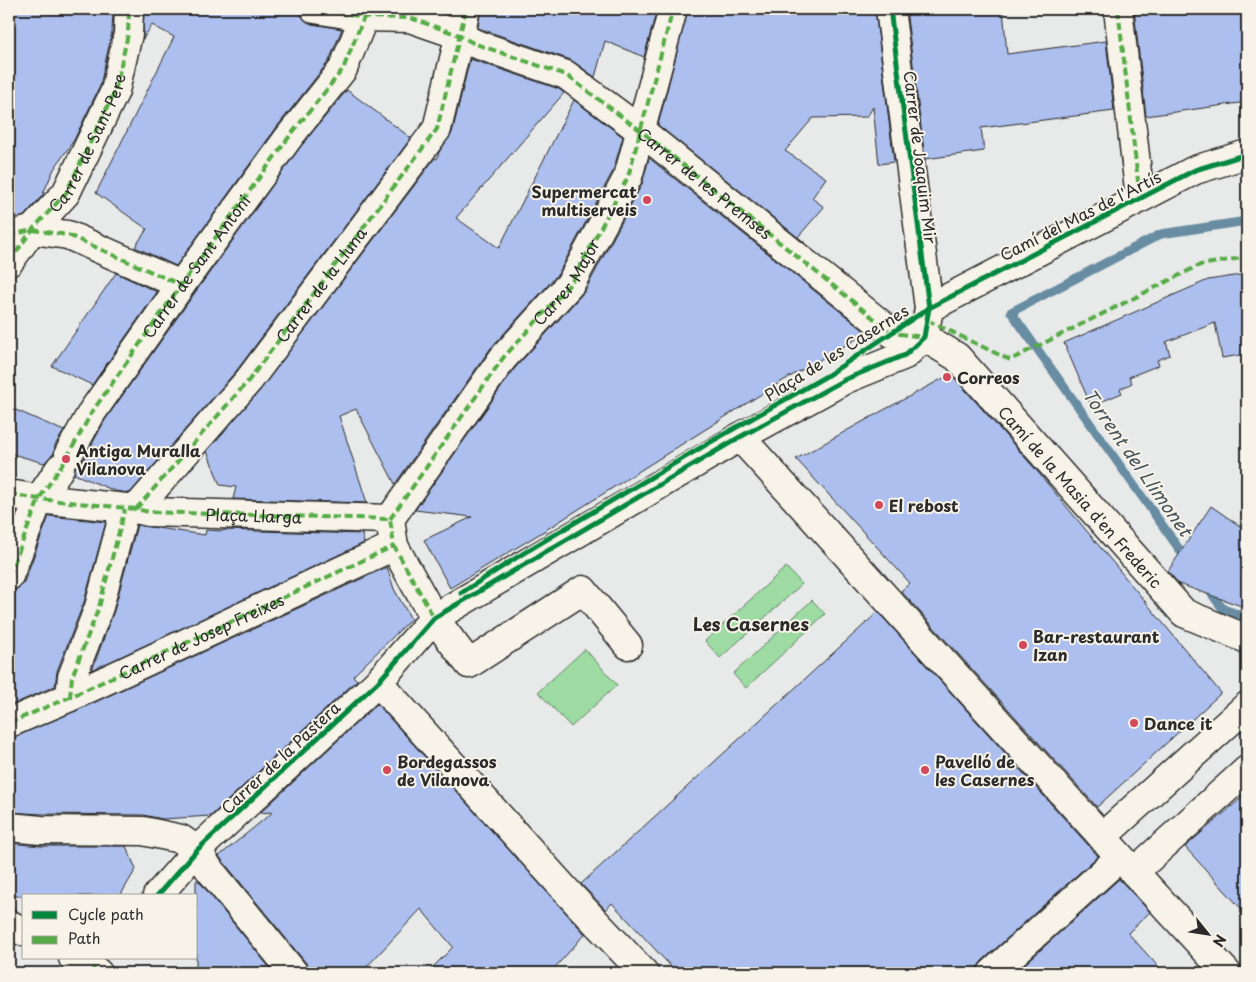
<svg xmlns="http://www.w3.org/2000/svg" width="1256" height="982" font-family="'Playpen Sans',sans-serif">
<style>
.green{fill:#9ddba3;stroke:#648367}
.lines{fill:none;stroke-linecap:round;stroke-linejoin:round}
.stream{stroke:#688da2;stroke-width:9}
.building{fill:#acbfee;stroke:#2b2b2b}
.minor-casing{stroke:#2b2b2b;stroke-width:31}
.minor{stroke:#f7f3e8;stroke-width:28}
.quiet{stroke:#54ab44;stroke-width:4;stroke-dasharray:8 4;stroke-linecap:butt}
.cycleway-casing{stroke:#f7f3e8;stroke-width:8}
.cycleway{stroke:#00873e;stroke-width:5}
.poi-dot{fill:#d1495b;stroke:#f7f3e8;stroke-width:2}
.labels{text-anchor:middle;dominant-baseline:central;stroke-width:4;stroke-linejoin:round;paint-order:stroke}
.street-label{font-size:16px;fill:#2b2b2b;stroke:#f7f3e8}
.poi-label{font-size:16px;font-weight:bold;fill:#2b2b2b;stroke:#f7f3e8;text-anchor:start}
.water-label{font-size:18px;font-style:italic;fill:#44545c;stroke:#f7f3e8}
.neighbourhood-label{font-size:18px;font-weight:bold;fill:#2b2b2b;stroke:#f7f3e8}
</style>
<rect width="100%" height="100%" fill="#e8e9e9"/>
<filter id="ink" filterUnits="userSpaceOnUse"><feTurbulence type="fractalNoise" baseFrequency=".02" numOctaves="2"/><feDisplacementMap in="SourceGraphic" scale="10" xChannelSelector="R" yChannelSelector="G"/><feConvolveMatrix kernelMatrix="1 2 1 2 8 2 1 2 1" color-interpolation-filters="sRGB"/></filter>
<g filter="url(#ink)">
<path class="green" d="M786,567l16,17 -82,74 -15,-17z
M812,600l13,14 -79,74 -13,-14z
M585,649l32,36 -46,42 -33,-35z"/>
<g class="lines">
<path class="stream" d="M1187,560l-176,-248 150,-78 86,-13
M1206,586l17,23 24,8"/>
</g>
<path class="building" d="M9,9h104l-1,23 -12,54 -26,54 -20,29 -12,27 -18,20 -15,5z
M144,9h156l1,6 5,6 6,3 30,5 -13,32 -53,67 -100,138 -41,-19 12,-18 -51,-36 78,-156 -22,-12 -9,14z
M481,9h176l-13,48 -39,-16 -10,36 -24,-17 -93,-32z
M688,9h187l19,153 -15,2 -6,-57 -6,10 -54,1 -28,33 41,27 -14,20 12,9 -26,30 7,6 -147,-118z
M906,9h97l4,45 99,-13 8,70 -133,17 3,23 -59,8z
M1134,9h113v93l-101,14z
M470,59l89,30 5,4 -108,125 43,30 75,-148 49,37 -10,34 -55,103 -68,75 -95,135 -39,-75 -17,7 28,87 -134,-4 3,-12 -16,-2 -13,-34 54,-62 174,-231 2,1 2,-7 13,-19z
M347,90l64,48 -174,232 -107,123 -15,-2 -41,-17 1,-7 8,-6 22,-41 89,-126 107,-148z
M649,158l218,175 -88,50 -230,145 -99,60 -26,-48 48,-23 -57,-7 100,-142 70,-77 57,-107z
M116,273l41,19 -65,93 -40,-19z
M1247,274v80l-25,4 -7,-35 -49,19 4,13 -13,5 2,5 -30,12 3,6 -12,6 2,4 -31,13 -27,-63 144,-63z
M951,374l86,97 184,222 -124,114 -196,-216 9,-8 -114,-124 84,-47z
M9,407l55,24 -9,14 -1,9 -10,9 -35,-10z
M1211,506l36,25v77l-68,-24 -11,-13z
M49,516l57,6 -22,80 -27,69 -2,15 -46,20v-115l9,-3 6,-6z
M137,525l68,10 1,-5 17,1v-1l139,4 2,9 -272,127 22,-59z
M387,567l7,22 17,30 -58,57 4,4 -146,136 -48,3 -20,-4 -101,-1 -33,-2v-74l6,-1 61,-26z
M878,612l220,244 -116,105 -5,7v5h-300l-65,-70 -6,7 -25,-26z
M377,704l208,230 -35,39h-123l26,-26 -32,-38 -60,64h-52l-3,-10 -84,-103 -3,-4 54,-44 -13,1z
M1247,793v122l-62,-68z
M9,843l32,3h85l10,23 -16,27h-111z
M1119,879l31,33 -22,21 36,40h-149z
M198,880l76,93h-78v-92z"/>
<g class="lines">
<defs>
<g id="minor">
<path id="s1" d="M315,9l49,8 46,1 49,17 14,8 93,32 75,56 251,202 32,4 33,20 227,256 63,26"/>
<path d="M1118,9l22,189"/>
<path d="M19,233l13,-3 36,5 113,50"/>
<path d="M9,262l23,-32 34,-37 49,-102 13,-57 1,-25"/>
<path d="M929,308l266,-138 52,-16"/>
<path d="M740,437l394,435 93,101"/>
<path id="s2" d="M69,453l23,-41 89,-127 108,-148 54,-68 21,-52 2,-8"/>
<path d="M9,494l30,5 97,10 13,3 241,7 4,27 40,72 35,46 114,-74 45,55"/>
<path d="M136,509l113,-129 188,-251 29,-120"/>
<path d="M390,519l113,-161 68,-75 57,-106 45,-168"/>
<path d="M9,576l30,-77 21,-31"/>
<path d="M378,682l193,214 73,77"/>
<path d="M70,697l2,-20 27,-70 26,-98"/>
<path d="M9,723l61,-26 324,-151"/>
<path d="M9,827l32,3 102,1 38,8 16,11 12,19 85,104"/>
<path d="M1102,837l145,-131"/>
<path d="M1134,872l113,-102"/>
<path d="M157,896l40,-46 181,-168 56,-64 306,-181 106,-58 59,-24 19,-18 5,-29 -39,-299"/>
<path d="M9,924l15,8"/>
<path d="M73,958l19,10 6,5"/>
<path d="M992,973l128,-116"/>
</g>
</defs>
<use href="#minor" class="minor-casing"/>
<use href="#minor" class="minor"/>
<g class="quiet">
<path id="s3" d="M315,9l49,8 46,1 49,17 14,8 93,32 75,56 251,202 32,4"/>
<path d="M1118,9l22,189"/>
<path d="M9,232l6,2 17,-4 36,5 113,50"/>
<path id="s4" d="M9,262l23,-32 34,-37 49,-102 13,-57 1,-25"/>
<path d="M927,320l83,40 190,-95 47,-8"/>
<path id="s5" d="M9,494l30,5 97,10 13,3 241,7 4,27 40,72"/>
<path id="s6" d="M136,509l113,-129 188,-251 29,-120"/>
<path id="s7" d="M390,519l113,-161 68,-75 57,-106 45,-168"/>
<path d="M9,576l30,-77 27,-40 26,-47 89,-127 108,-148 54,-68 21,-52 2,-8"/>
<path d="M70,697l2,-20 27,-70 26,-98"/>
<path id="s8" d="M9,723l61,-26 324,-151"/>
<path d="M92,968l6,5"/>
</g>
<defs>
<path id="cycleway" d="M461,593l66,-42 180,-107 121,-69 101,-67 266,-138 52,-16
M157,896l40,-46 181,-168 56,-64 306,-181 106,-58 59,-24 19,-18 5,-29 -39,-299"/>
</defs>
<use href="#cycleway" class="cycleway-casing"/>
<use href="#cycleway" class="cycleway"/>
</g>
</g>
<g class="poi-dot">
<circle cx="647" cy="200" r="5"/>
<circle cx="947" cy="377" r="5"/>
<circle cx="66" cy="459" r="5"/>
<circle cx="879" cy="505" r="5"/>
<circle cx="1023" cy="645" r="5"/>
<circle cx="1134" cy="723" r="5"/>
<circle cx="387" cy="770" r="5"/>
<circle cx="925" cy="770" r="5"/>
</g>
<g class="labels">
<g class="street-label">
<text stroke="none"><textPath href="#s4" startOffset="144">Carrer de Sant Pere</textPath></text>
<text transform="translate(921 157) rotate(83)">Carrer de Joaquim Mir</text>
<text stroke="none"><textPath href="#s3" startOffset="438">Carrer de les Premses</textPath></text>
<text transform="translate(1080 215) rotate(-27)">Camí del Mas de l'Artís</text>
<text stroke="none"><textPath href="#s2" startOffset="226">Carrer de Sant Antoni</textPath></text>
<text stroke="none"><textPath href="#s7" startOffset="296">Carrer Major</textPath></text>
<text stroke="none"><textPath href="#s6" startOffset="291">Carrer de la Lluna</textPath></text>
<text transform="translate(836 352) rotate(-32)">Plaça de les Casernes</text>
<text stroke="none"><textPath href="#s1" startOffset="935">Camí de la Masia d'en Frederic</textPath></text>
<text stroke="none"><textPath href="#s5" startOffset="246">Plaça Llarga</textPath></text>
<text stroke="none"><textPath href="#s8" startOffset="211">Carrer de Josep Freixes</textPath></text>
<text transform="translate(280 757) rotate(-43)">Carrer de la Pastera</text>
</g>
<g class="poi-label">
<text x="637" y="191" text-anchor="end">Supermercat<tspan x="637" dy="18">multiserveis</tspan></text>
<text x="957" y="377">Correos</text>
<text x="76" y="450">Antiga Muralla<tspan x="76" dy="18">Vilanova</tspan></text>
<text x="889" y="505">El rebost</text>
<text x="1033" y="636">Bar-restaurant<tspan x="1033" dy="18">Izan</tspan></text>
<text x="1144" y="723">Dance it</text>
<text x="397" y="761">Bordegassos<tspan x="397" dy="18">de Vilanova</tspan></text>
<text x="935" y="761">Pavelló de<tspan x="935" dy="18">les Casernes</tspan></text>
</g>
<g class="water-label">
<text transform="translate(1138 462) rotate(55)">Torrent del Llimonet</text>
</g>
<g class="neighbourhood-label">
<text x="751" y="623">Les Casernes</text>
</g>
</g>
<rect width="1256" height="982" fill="none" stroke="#f7f3e8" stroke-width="30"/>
<rect x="15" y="15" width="1226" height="952" fill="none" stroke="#2b2b2b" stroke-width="2" filter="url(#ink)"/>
<rect x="22" y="894" width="175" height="65" fill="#f7f3e8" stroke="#a5a39c"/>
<rect x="32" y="911" width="25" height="8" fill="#00873e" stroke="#a5a39c"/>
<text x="68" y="920" font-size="15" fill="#2b2b2b">Cycle path</text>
<rect x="32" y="936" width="25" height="8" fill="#54ab44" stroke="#a5a39c"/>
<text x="68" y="944" font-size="15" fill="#2b2b2b">Path</text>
<g transform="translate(1208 934) rotate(120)" stroke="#f7f3e8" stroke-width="4" paint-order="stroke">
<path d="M0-4L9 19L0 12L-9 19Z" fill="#2b2b2b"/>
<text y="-8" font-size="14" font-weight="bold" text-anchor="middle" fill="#2b2b2b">N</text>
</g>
</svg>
